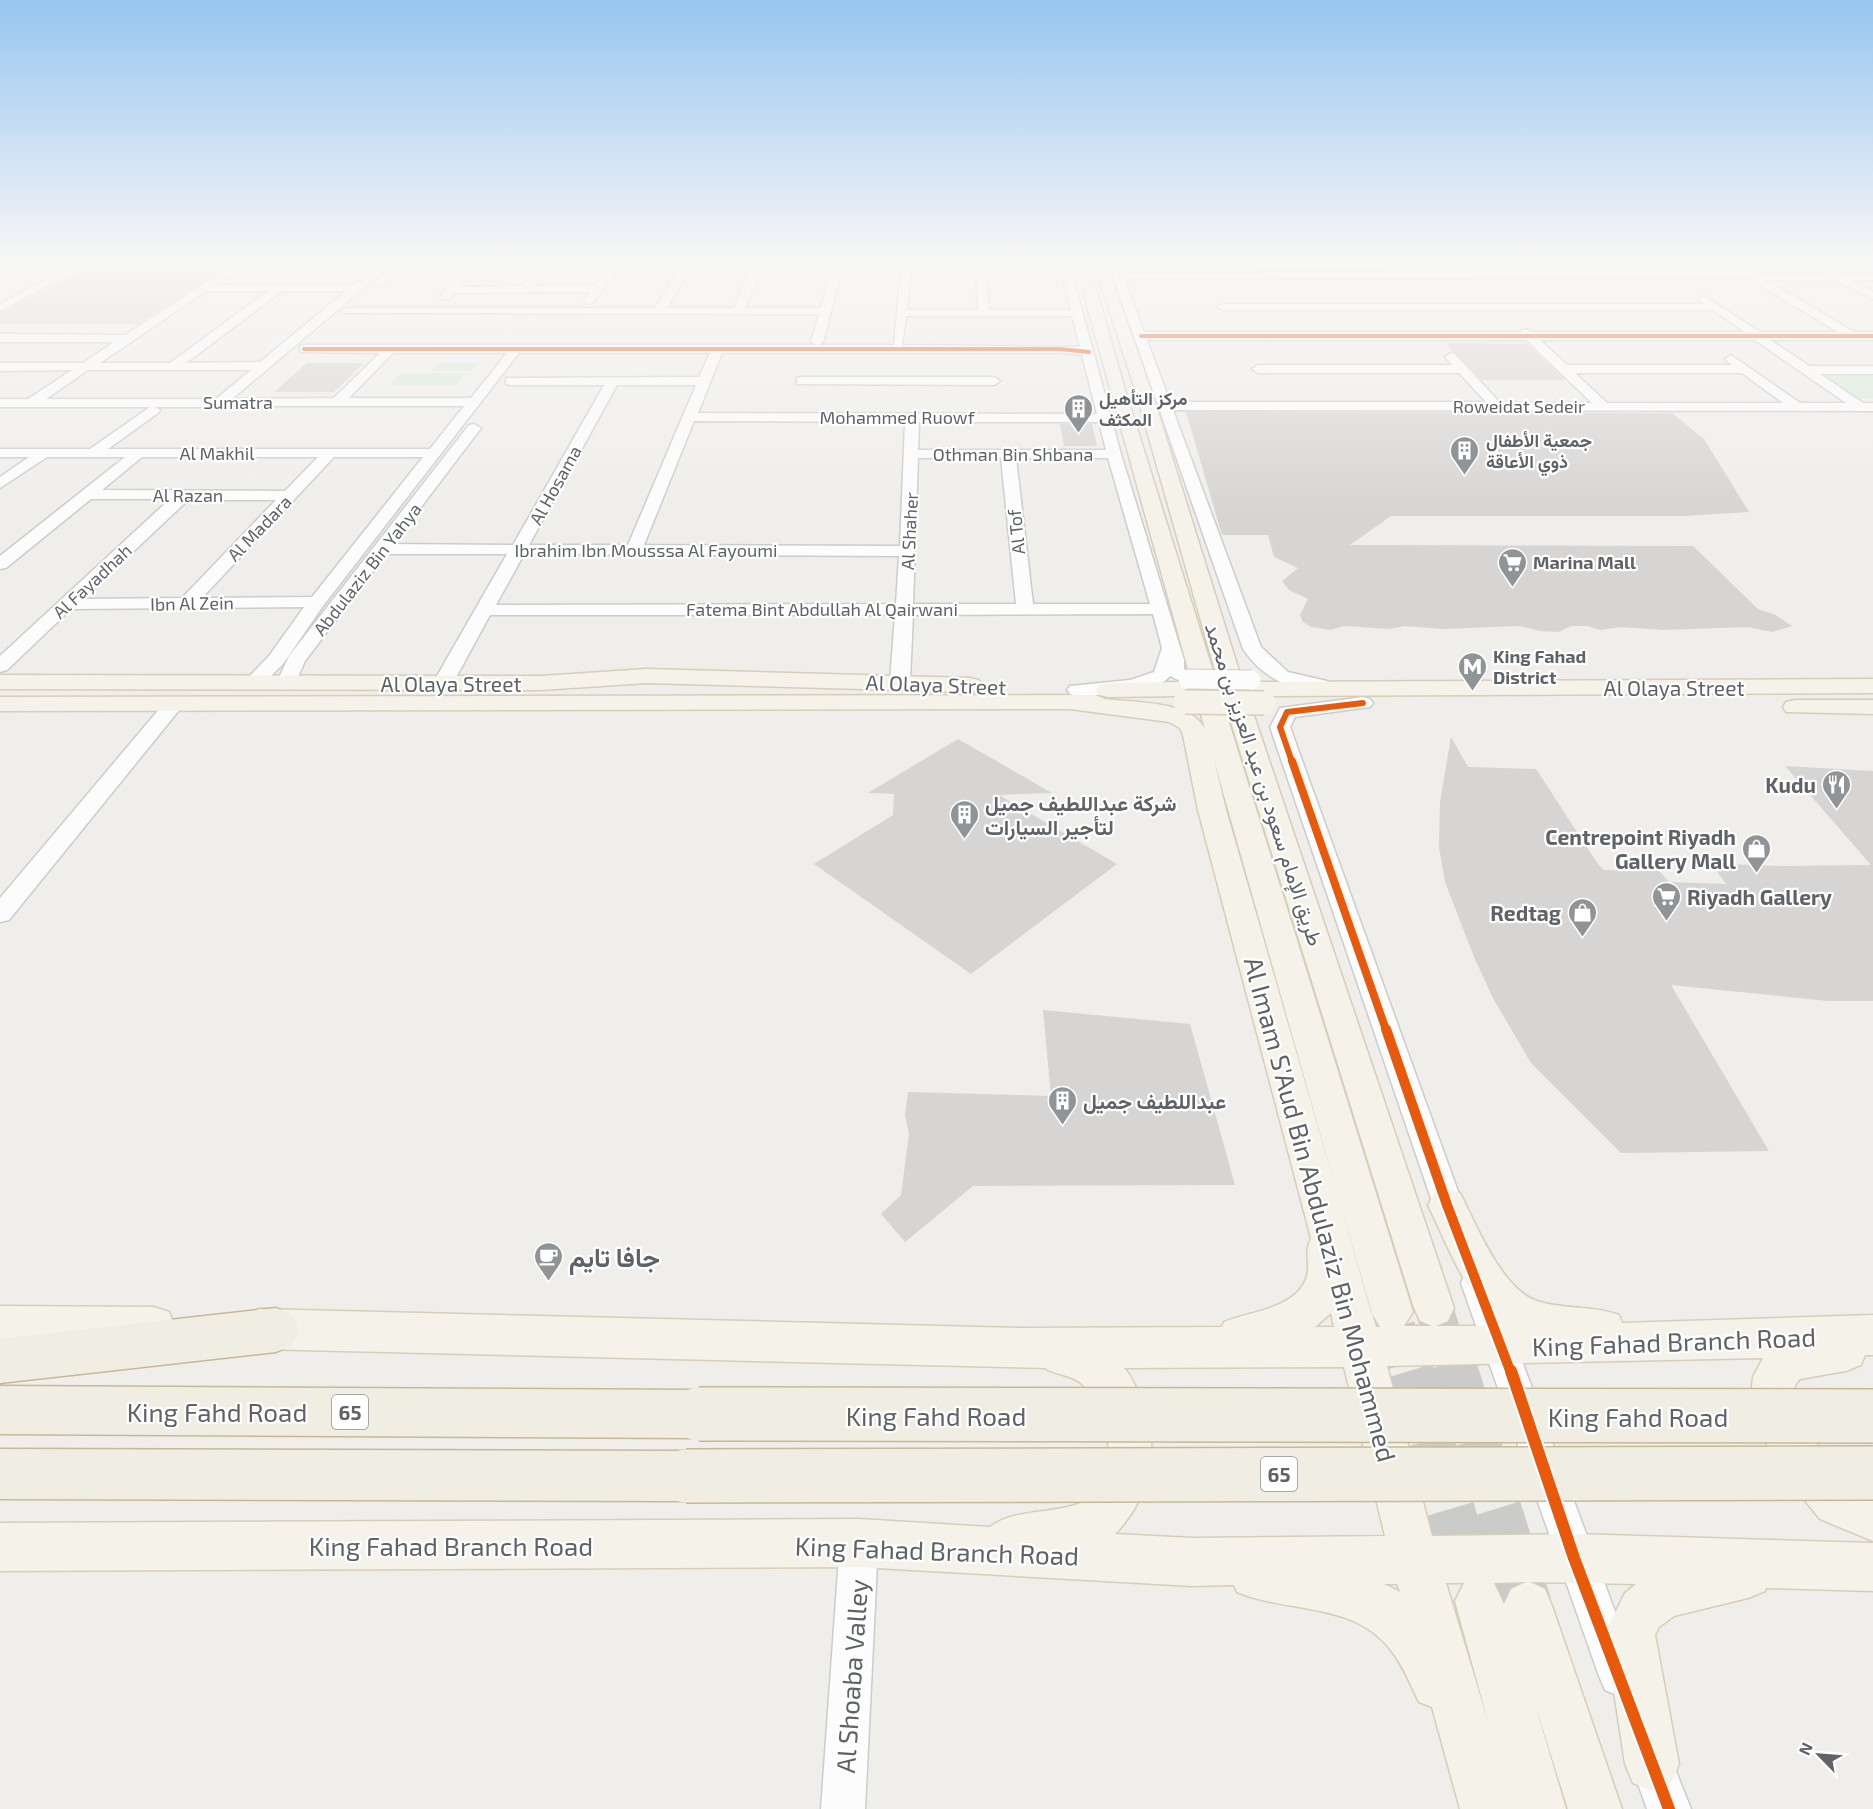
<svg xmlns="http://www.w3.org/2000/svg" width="1873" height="1809" font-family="'Exo 2',Vazirmatn,sans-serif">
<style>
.green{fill:#d8ebd6}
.building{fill:#d6d5d3}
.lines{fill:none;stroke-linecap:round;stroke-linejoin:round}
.major-tunnel-far1{stroke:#cbcbca;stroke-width:38;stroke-dasharray:38 19;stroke-linecap:butt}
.major-tunnel{stroke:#cbcbca;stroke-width:48;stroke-dasharray:48 24;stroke-linecap:butt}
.minor-casing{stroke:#cbcccc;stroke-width:3}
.major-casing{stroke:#d7ceb8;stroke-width:3}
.highway-casing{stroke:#c8b996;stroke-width:3}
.minor{fill:#fdfcfc;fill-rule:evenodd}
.major{fill:#f4f2e9;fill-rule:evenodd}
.highway{fill:#f0ede3;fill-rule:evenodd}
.minor-bridge-casing{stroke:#cbcccc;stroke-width:21;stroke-linecap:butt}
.major-bridge-casing{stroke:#d7ceb8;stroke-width:26;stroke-linecap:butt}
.highway-bridge-casing{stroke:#c8b996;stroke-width:56;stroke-linecap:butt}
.minor-bridge{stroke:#fdfcfc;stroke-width:19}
.major-bridge{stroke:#f4f2e9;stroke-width:23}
.highway-bridge{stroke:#f0ede3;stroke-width:53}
.cycleway-far4-casing{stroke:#fff;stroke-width:5}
.cycleway-far3-casing{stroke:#fff;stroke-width:9}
.cycleway-far2-casing{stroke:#fff;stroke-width:11}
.cycleway-far1-casing{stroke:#fff;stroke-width:14}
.cycleway-casing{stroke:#fff;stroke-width:16}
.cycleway-far4{stroke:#e8590c;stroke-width:4}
.cycleway-far3{stroke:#e8590c;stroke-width:6}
.cycleway-far2{stroke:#e8590c;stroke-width:8}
.cycleway-far1{stroke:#e8590c;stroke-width:10}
.cycleway{stroke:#e8590c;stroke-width:12}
.labels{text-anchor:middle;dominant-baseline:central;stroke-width:4.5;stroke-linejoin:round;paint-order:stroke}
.far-poi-label{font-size:18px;font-weight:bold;fill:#5f6368;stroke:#fff;text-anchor:start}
.far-street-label{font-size:18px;fill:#5f6368;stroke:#fff}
.shield{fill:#fff;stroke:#8f9295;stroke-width:1.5}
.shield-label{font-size:20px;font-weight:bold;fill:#5f6368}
.street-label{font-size:21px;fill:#5f6368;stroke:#fff}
.poi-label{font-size:21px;font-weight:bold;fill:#5f6368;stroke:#fff;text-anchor:end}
.near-street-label{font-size:26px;fill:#5f6368;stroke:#fff}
.near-poi-label{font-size:26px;font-weight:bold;fill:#5f6368;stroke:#fff;text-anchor:start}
</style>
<rect width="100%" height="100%" fill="#efeeea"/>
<path class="green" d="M440,363h38l-7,8h-39z
M1810,371h63v28l-22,-1z
M401,373h65l-10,12h-67z"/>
<path class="building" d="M82,271l135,1 -79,52h-138v-11z
M1445,343l82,1 38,36h-83z
M307,363h57l-30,29h-60z
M1186,412l486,1 32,26 45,73 -65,4h-293l-41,29 343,1 65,63 18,6 16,11 -20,6 -24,-5 -85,3 -43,-3 -19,3 -14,-4h-16l-12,6 -19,-1 -20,-5 -76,3 -40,-3 -14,3 -45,-3 -15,4 -19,-3 -8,-5 -3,-7 8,-16 -19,-9 -7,-9 16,-13 -24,-11 -6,-22h-46z
M1060,424h32l5,22h-33z
M1451,737l17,30 68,2 62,95 6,6 55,1 10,11 57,2 -13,-18 11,-2 59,2 88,-1 -86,-99 88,5v230h-45l-157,-16 98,166 -148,2 -90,-90 -37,-63 -20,-43 -29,-75 -6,-35 1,-45z
M958,739l94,54 -53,2 118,69 -146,110 -157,-110 79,-49 1,-21 -26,-1z
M1043,1010l147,14 45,161 -262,1 -68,56 -24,-28 20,-19 8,-61 -4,-19 3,-23 143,4z"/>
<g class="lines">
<path class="major-tunnel-far1" d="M1434,1308l20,65
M1396,1327l14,46"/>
<path class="major-tunnel" d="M1409,1371l61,203
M1454,1371l74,235"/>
<defs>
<path id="minor" d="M8,259h12l-20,10v-7z
M84,259h12l-5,4 288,1 5,-4h8v4l-160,135 102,-1 46,-45 -80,-1v-6l4,-1h512l-5,-3 8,-28 -476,-1 -2,-2 6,-3h308l30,-49h10l-2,3h140l1,-3h10l-1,3 132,1v-4h10l4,51h82l-13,-51h10l53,195 63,206v9l14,10 -10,6 -18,-9c-16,20 -69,18 -93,20l-7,-2 -3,-4 3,-4 60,-6 24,-8 8,-24 -9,-34 -240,1 -3,66 -10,6 -10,-6 5,-66h-405l-37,68 -10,6 -10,-6 74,-129h-121l-81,107 -11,25h-14l-3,-4 12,-26 180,-231 5,-1 7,4 -88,116 120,1 91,-160h-94l-4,-1v-6l193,-1 11,-24h-191l-196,253 -40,58 -22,22h-14l-3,-4 25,-26 35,-49 -233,2 -64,61 -7,2v-16l170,-157h-79l-85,69 -6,1v-13l125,-99h-78l-47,31v-11l29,-20h-29v-8h90l60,-42h-150v-8h28l44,-29 -72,1v-8h83l31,-21h-114v-8l125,1 100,-65 -145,-1 -80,42v-7zM690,268h61l-17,40h-67zM762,268l69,1 -10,39h-76zM842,269h59l-7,76h-76l5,-3zM911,269h65l2,41h-71zM238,270h134l-18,15h-138zM206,291h62l-98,72h-70zM282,291h64l-86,71 -74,1zM906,316h166l8,31 -178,-2zM393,353h114l-36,45h-122zM722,353h338l22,2 15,59 -399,-1zM88,370h163l-35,29h-170zM617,385h79l-68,160h-99zM222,406h242l-34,43h-322l50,-36 2,-3 -5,-3h55l6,2zM694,421l211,1 -5,124 -256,-1zM919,422h180l7,28h-188zM142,457h176l-33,34 -183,-1zM334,457h89l-111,140 -110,1zM918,458h83l15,146h-103zM1016,458h92l42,146h-117zM188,500h88l-94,98 -99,1zM524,554l375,2 -3,48 -400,1z
M402,259h11l-29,26h-8v-4z
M477,259h10l-26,28 62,-1 25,-27h10l-23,27h59l20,-27h10l-31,44 -4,1 -5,-3 6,-9 -135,1 -6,6h-8v-4z
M1107,259h10l5,14 614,-2 -6,-5 5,-3 21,11h69l-25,-15h12l28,15h33v6h-21l21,12v7l-37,-19h-70l88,52h19v8h-103l39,26h64v8h-53l43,29h10v8l-700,-1 88,237 27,25 39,9 3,4c-5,6 -10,6 -17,5 -30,-2 -53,-16 -70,-41zM1746,277l92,55h-78l-56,-36 -5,3 5,5h-481l-6,3 6,3h490l32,22h-213l-7,-3 -5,3h-376l-20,-53zM1147,340h379l66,63h-92l-45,-49 -4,-1 -6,4 7,8h-194l-6,4 6,4h201l27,29h-316zM1540,340h215l91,63h-46l-69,-48 -6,4 7,6h-165zM1575,373h167l41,30h-176z
M801,377h193l6,4 -6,4 -197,-1v-6z
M1363,697l7,2 3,4 -3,4 -75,10 -5,10 178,492 -4,10 -11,3 -11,-3 -4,-10 -168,-492 10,-19z
M173,699l10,6 -3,4 -171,211 -9,2v-24l166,-197z
M1477,1268l11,5 5,10 146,393 -6,14 -14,6 -14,-6 -6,-14 -138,-393 5,-10z
M859,1524l13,6 6,13 -13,266h-44l19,-266 6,-13z
M1649,1735l15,6 27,68h-44l-19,-53 6,-15z"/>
<path id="major" d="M1093,259h12l48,137 87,278 214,634 -6,13 -12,5h67c-38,-30 -54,-78 -75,-121l6,-12 13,-5 13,5c16,31 42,97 77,108 27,9 55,4 82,14l3,8 251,-8v40h-8l-4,10 -15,6 -46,8 -5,6 -1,20 14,28 44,53 21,9v46l-53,-22 -44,-54 -26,-58 3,-30 10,-19 -376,8 45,170 142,-2 299,9v48l-107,-3 -1,3 -17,7 -74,18 -15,11 -4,8 24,129 -8,19 -19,8 -19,-8 -8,-19 -20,-131 20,-40 11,-9 -106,-2 15,7 7,17 70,203h-54l-34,-108 32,108h-106l-28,-102 -13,-5c-9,-18 -16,-37 -29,-53 -36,-47 -103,-36 -153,-57l-3,-7 -42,1 -333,-19 -859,4v-48l859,-4 131,8c23,-18 61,-13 88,-23 31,-13 36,-64 25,-90 -4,-12 -12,-21 -21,-30 -9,-9 -27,-9 -37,-16l-786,-19 -15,-6 -6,-14 6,-14 15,-6 762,19 201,-1 2,-5c25,-10 72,-14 82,-43 6,-15 -3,-23 5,-41l-113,-428 -15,-75 -3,-7 -11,-6 -99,-13 -1070,2v-14l1095,-2 10,4c29,4 86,1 100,30l-11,-39 -2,4 -9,2 -75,1 -9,-2 -3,-5 3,-5 9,-2 75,-1 10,5 -110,-396 7,-4 7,4 26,92 290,929 -9,14h28l-12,-5 -6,-13 -198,-634 -79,-278zM1214,760l157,552 9,15h-4l-150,-517zM1331,1313l3,14h-19zM1344,1367l41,169 -193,2 -77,-4c38,-39 47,-94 23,-142 -4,-9 -8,-18 -14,-24zM1526,1582l-15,7 -7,15 -10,-21zM1446,1583h18l-9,18 34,124zM1384,1584h13l3,8z
M647,669l323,9 9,2 3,5 -3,5 -9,2 -323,-9 -106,7 -541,-1v-14l541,1z
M1873,679v14l-615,3 -9,-2 -3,-5 3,-5 9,-2z
M1795,700h78v14l-87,-2 -3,-5 3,-5z
M0,1306l154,1 15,5 6,14 -6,14 -15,5 -154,-1z"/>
<path id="highway" d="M276,1308l16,7 7,15 -7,15 -16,7 -276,31v-44z
M0,1386l699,4 17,7 7,17 -7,17 -17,7 -699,-4z
M0,1449l686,2 18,7 7,18 -7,18 -18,7 -686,-2z"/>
</defs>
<use href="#minor" class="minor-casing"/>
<use href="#major" class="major-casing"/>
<use href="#highway" class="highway-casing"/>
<use href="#minor" class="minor"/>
<use href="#major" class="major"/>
<use href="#highway" class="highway"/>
<defs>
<path id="minor-bridge" d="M1188,679l63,1"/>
<path id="major-bridge" d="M1185,702l79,1"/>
<path id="highway-bridge" d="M699,1414l1174,2
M686,1476l1187,-3"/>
</defs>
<use href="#minor-bridge" class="minor-bridge-casing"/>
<use href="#major-bridge" class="major-bridge-casing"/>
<use href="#highway-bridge" class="highway-bridge-casing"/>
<use href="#minor-bridge" class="minor-bridge"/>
<use href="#major-bridge" class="major-bridge"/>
<use href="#highway-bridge" class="highway-bridge"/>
<defs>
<path id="cycleway-far4" d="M1141,336h732
M304,349h756l29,3"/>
<path id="cycleway-far3" d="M1292,762l-12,-35 7,-15 76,-9"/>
<path id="cycleway-far2" d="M1292,761l94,269"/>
<path id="cycleway-far1" d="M1386,1029l61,176 64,168"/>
<path id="cycleway" d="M1511,1371l63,187 95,251"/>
</defs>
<use href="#cycleway-far4" class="cycleway-far4-casing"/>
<use href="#cycleway-far3" class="cycleway-far3-casing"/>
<use href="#cycleway-far2" class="cycleway-far2-casing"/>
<use href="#cycleway-far1" class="cycleway-far1-casing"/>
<use href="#cycleway" class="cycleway-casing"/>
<use href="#cycleway-far4" class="cycleway-far4"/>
<use href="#cycleway-far3" class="cycleway-far3"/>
<use href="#cycleway-far2" class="cycleway-far2"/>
<use href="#cycleway-far1" class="cycleway-far1"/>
<use href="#cycleway" class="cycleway"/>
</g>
<linearGradient id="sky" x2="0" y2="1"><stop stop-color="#97c6ef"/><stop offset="0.51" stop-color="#f8f7f6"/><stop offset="1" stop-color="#f8f7f6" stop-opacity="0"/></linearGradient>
<rect width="1873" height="512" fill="url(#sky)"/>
<defs>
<symbol id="building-pin" viewBox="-11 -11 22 30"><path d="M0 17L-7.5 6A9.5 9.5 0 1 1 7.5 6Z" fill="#919496" stroke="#fff"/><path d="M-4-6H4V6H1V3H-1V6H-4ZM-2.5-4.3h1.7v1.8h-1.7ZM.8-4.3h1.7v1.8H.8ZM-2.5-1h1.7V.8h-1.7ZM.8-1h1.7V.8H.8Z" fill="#fff"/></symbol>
<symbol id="supermarket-pin" viewBox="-11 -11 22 30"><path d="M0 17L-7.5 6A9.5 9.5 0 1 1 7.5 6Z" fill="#919496" stroke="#fff"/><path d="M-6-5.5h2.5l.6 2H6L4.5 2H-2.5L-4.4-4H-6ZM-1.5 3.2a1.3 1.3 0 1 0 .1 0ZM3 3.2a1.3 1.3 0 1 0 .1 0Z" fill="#fff"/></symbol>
<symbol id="metro-pin" viewBox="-11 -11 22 30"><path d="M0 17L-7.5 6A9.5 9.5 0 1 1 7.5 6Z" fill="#919496" stroke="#fff"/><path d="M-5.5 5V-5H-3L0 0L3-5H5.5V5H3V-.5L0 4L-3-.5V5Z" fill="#fff"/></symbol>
<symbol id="restaurant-pin" viewBox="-11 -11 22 30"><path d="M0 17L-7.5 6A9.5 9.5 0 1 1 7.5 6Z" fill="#919496" stroke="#fff"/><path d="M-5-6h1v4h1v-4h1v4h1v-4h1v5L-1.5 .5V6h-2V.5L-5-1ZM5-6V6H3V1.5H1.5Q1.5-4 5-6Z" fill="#fff"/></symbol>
<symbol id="shop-pin" viewBox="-11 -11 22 30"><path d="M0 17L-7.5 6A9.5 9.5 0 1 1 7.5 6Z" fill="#919496" stroke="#fff"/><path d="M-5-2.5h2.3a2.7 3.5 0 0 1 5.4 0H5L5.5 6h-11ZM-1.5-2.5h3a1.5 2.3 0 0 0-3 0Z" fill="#fff"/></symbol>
<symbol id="cafe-pin" viewBox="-11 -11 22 30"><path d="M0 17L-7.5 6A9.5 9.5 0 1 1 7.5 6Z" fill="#919496" stroke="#fff"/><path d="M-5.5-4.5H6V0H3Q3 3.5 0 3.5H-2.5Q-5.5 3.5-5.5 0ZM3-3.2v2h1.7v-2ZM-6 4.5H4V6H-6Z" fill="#fff"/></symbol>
</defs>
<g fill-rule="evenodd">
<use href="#building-pin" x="1062" y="392" width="33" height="45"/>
<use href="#building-pin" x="1448" y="434" width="33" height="45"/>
<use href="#supermarket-pin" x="1496" y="546" width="33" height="45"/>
<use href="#metro-pin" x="1456" y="650" width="33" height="45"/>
<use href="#restaurant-pin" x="1820" y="768" width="33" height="45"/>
<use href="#building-pin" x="948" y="798" width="33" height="45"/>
<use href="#shop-pin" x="1740" y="832" width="33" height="45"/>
<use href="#supermarket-pin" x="1650" y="880" width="33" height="45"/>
<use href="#shop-pin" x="1566" y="896" width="33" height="45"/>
<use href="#building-pin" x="1046" y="1084" width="33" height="45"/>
<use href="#cafe-pin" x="532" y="1240" width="33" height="45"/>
</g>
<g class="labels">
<g class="far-poi-label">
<text x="1099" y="398">مركز التأهيل<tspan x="1099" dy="21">المكثف</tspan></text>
<text x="1486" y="440">جمعية الأطفال<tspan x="1486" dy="21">ذوي الأعاقة</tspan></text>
<text x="1533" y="562">Marina Mall</text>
<text x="1493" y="656">King Fahad<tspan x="1493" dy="21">District</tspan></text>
</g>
<g class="far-street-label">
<text x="238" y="402">Sumatra</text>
<text x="1519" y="406">Roweidat Sedeir</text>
<text x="897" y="417">Mohammed Ruowf</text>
<text x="217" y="453">Al Makhil</text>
<text x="1013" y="454">Othman Bin Shbana</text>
<text transform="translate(555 485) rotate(-61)">Al Hosama</text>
<text x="188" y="495">Al Razan</text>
<text transform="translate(259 528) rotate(-46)">Al Madara</text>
<text transform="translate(909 531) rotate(-87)">Al Shaher</text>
<text transform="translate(1016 532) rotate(-96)">Al Tof</text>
<text x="646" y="550">Ibrahim Ibn Mousssa Al Fayoumi</text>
<text transform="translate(367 569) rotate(-52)">Abdulaziz Bin Yahya</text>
<text transform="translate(92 581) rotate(-43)">Al Fayadhah</text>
<text transform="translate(192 603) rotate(-1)">Ibn Al Zein</text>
<text x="822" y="609">Fatema Bint Abdullah Al Qairwani</text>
</g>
<g class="shield">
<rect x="332" y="1395" width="36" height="34" rx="4.5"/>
<rect x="1261" y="1457" width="36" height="34" rx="4.5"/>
</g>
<g class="shield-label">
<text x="350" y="1412">65</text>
<text x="1279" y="1474">65</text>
</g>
<g class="street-label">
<text x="451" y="683">Al Olaya Street</text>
<text transform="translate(936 684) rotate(2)">Al Olaya Street</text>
<text x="1674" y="687">Al Olaya Street</text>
<text transform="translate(1265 784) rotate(72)">طريق الإمام سعود بن عبد العزيز بن محمد</text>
</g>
<g class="poi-label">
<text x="1816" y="784">Kudu</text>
<text x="985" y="802" text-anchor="start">شركة عبداللطيف جميل<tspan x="985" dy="24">لتأجير السيارات</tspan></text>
<text x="1736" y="836">Centrepoint Riyadh<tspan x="1736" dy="24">Gallery Mall</tspan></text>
<text x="1687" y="896" text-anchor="start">Riyadh Gallery</text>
<text x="1561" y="912">Redtag</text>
<text x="1083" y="1100" text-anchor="start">عبداللطيف جميل</text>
</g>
<g class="near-street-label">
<text transform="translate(1321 1209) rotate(75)">Al Imam S'Aud Bin Abdulaziz Bin Mohammed</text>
<text transform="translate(1674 1341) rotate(-2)">King Fahad Branch Road</text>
<text x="217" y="1411">King Fahd Road</text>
<text x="936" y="1415">King Fahd Road</text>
<text x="1638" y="1416">King Fahd Road</text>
<text x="451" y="1545">King Fahad Branch Road</text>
<text transform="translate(937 1550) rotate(2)">King Fahad Branch Road</text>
<text transform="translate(851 1676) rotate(-86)">Al Shoaba Valley</text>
</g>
<g class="near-poi-label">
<text x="569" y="1256">جافا تايم</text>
</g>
</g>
<g transform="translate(1819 1755) rotate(295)" stroke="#ffffff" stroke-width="4.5" paint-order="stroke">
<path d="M0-4.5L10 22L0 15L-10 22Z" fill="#5f6368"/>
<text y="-9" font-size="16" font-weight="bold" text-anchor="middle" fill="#5f6368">N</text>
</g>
</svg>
